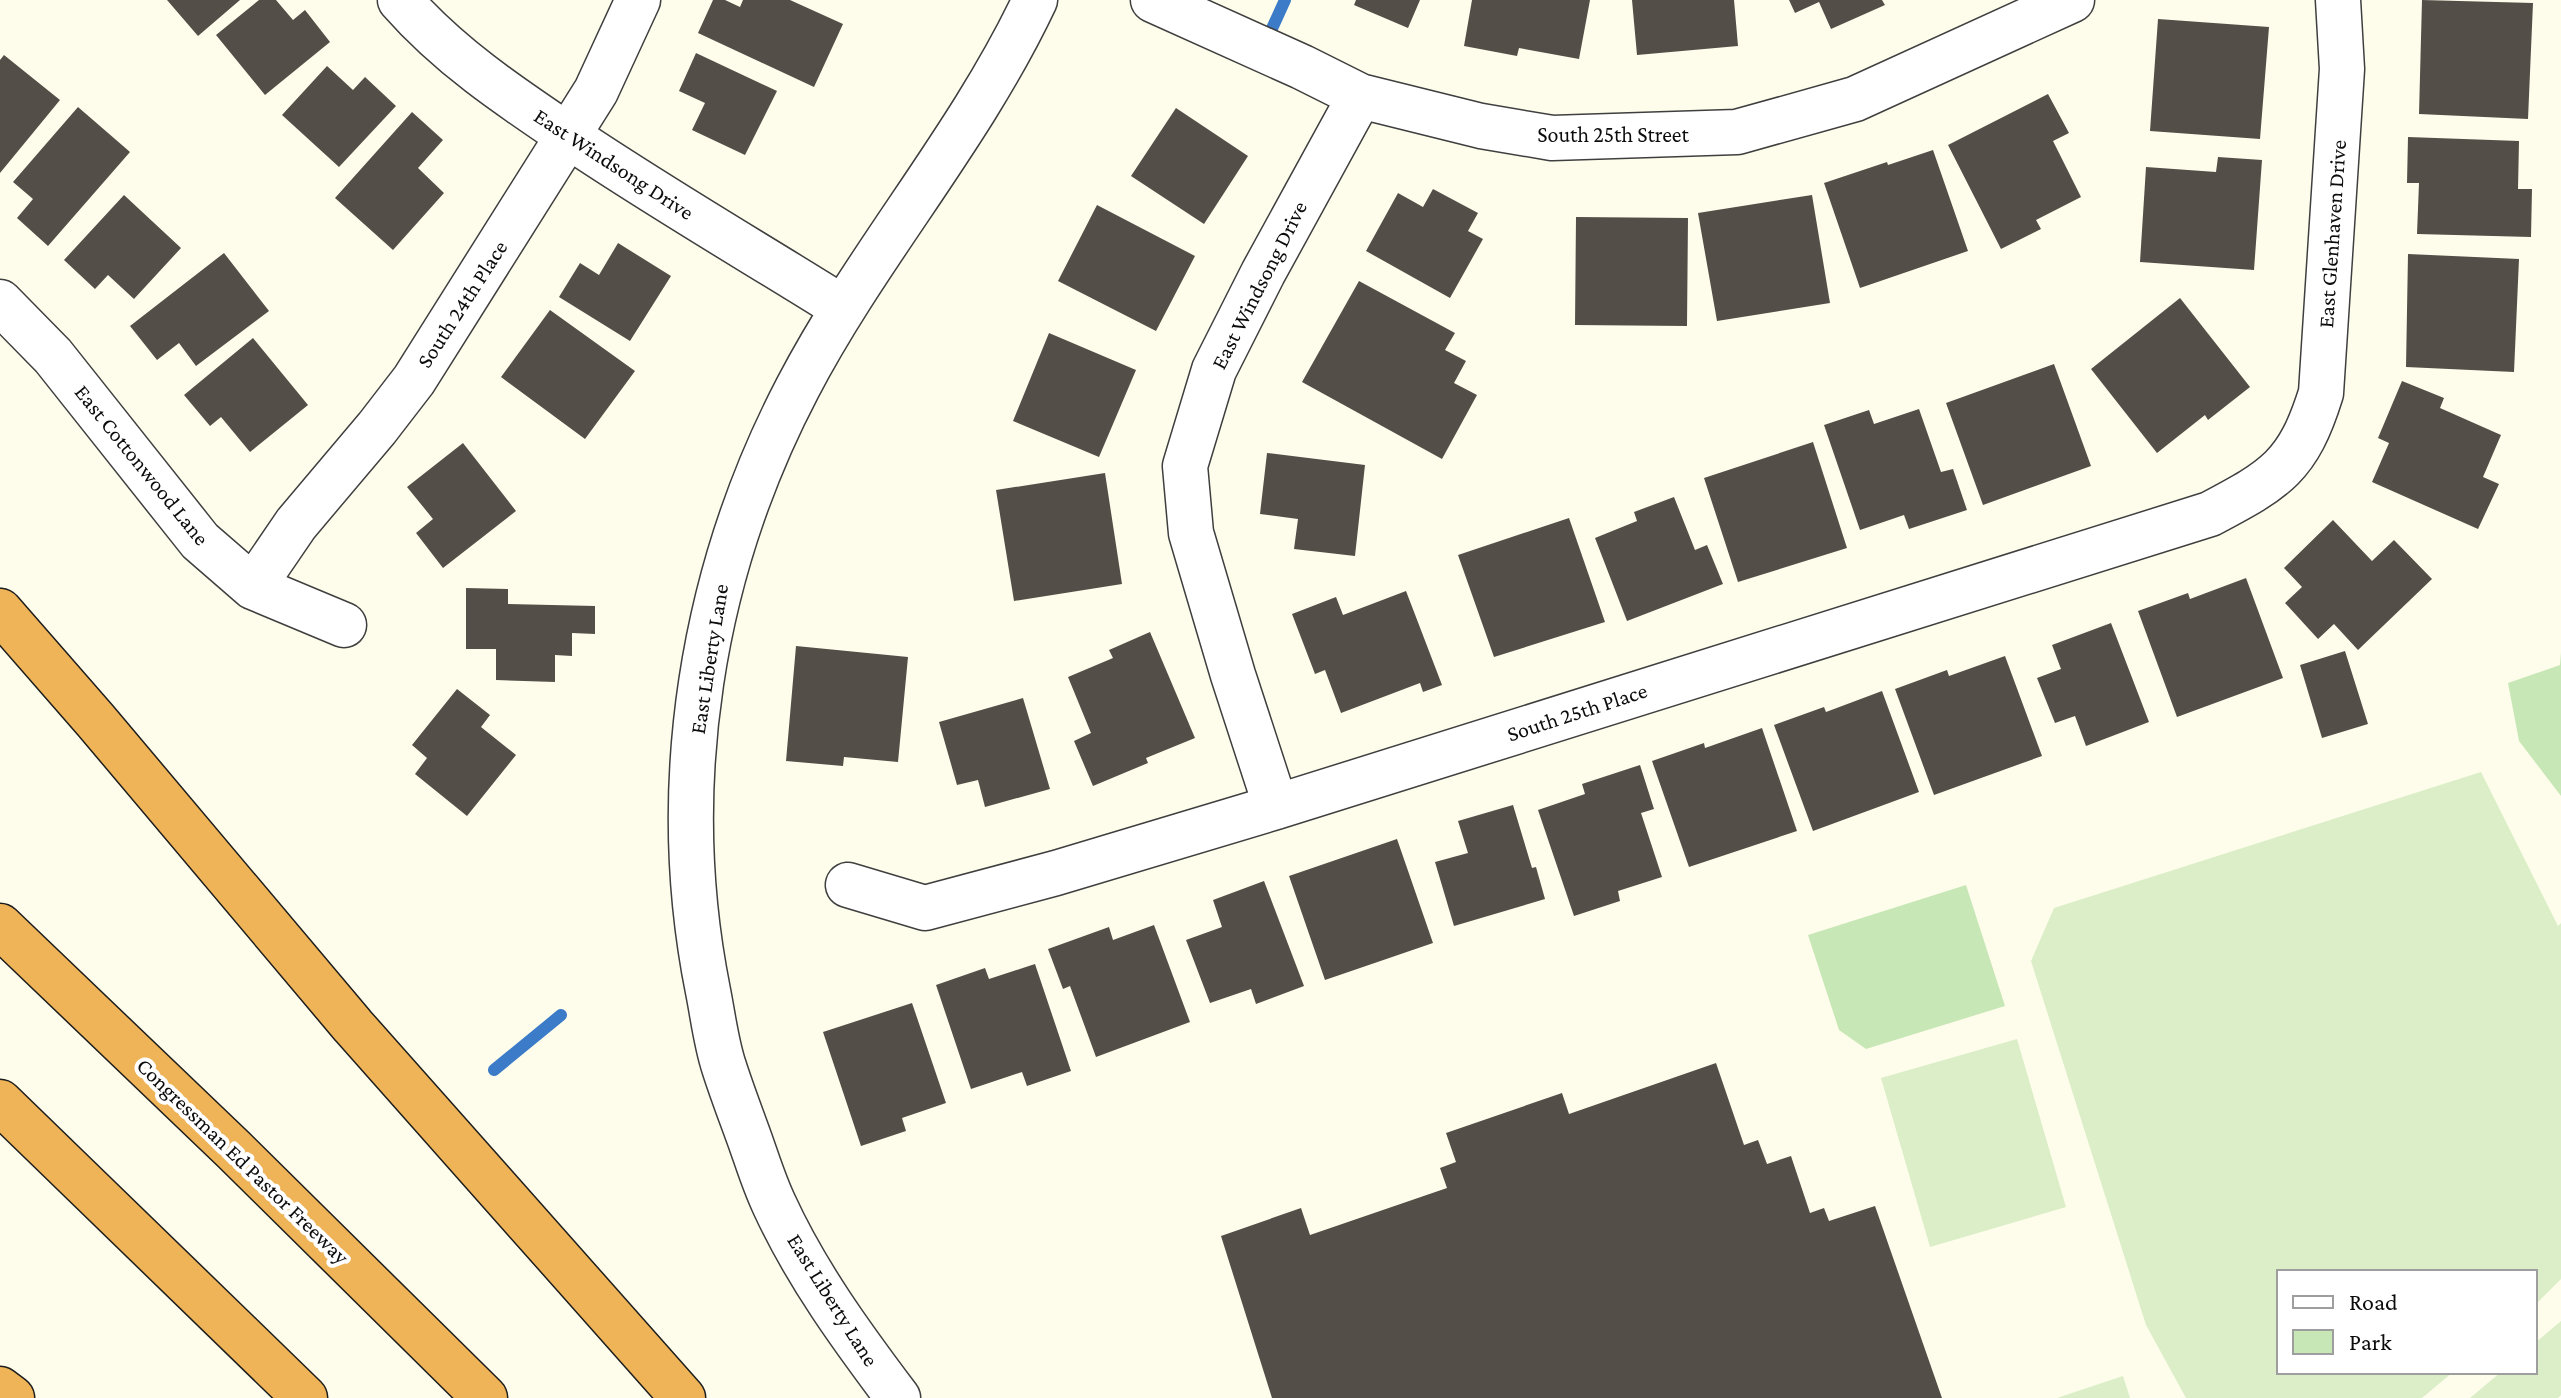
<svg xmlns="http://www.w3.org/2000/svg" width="2561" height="1398" font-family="'Crimson Pro',serif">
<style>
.green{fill:#c8e7b6}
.pitch{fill:#dbeec8}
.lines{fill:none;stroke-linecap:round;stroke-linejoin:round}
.stream{stroke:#3b7bc8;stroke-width:12}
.building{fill:#544e48}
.minor-casing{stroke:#3f3f3f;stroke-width:47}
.highway-casing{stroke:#1d1d1d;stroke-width:47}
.minor{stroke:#fff;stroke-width:44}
.highway{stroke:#efb458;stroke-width:44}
.labels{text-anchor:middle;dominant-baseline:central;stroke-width:8;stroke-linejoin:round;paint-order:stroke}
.street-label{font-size:22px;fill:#0c0c0c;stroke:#fff}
</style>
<rect width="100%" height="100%" fill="#fefdeb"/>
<path class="green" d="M2561,652v144l-42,-55 -11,-58 52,-18z
M1966,885l39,121 -139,43 -27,-19 -31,-95z"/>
<path class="pitch" d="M2481,772l77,154 3,-3v356l-26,26v-33h-256v100h174l-31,26h-236l-40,-73 -115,-364 23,-53z
M2017,1039l49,168 -136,40 -49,-169z
M2561,1321v74l-3,3h-88l31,-26h34v-29z
M2123,1376l7,22h-73z"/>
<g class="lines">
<path class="stream" d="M1265,44l20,-44
M494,1070l67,-55"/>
</g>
<path class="building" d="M167,0h73l-42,36z
M259,0h17l17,20 12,-10 25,32 -65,53 -49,-60z
M713,0h12l15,7 3,-7h47l53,24 -29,63 -116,-54z
M1356,0h64l-12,28 -54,-23z
M1472,0h118l-11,59 -60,-11 -2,8 -53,-10z
M1632,0h102l4,46 -101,9z
M1789,0h93l3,5 -54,24 -12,-27 -24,11z
M2422,0l111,3 -5,116 -109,-5z
M2158,19l111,8 -9,112 -110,-8z
M696,53l81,38 -32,64 -53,-25 13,-27 -26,-12z
M4,55l56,45 -60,73v-113z
M327,66l26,24 12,-13 31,29 -57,61 -57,-52z
M2048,94l21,39 -16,8 28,56 -45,23 5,9 -40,20 -53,-104z
M78,107l52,45 -82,94 -31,-28 16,-19 -20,-17z
M1176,108l72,48 -44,68 -73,-48z
M412,112l31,28 -25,28 26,25 -51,57 -58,-52z
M2408,137l111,4 -1,48h14l-1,48 -114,-3 2,-51h-12z
M1933,150l35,101 -108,37 -36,-105 63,-21 1,3z
M2218,157l44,3 -8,110 -114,-8 6,-95 70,5z
M1433,189l45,24 -10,18 15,8 -33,59 -84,-47 32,-58 25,14z
M124,195l57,53 -47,51 -26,-24 -13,14 -31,-29z
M1812,195l18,108 -113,18 -19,-108z
M1097,205l98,51 -39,75 -98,-50z
M1576,217l112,1 -1,108 -112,-1z
M618,243l53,33 -41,65 -71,-44 21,-34 19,12z
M224,253l45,58 -73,55 -17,-23 -22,17 -27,-34z
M2408,254l111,5 -5,113 -108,-5z
M1359,281l96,52 -10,17 21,11 -12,22 23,12 -35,64 -140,-77z
M2180,298l70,89 -42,33 -3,-5 -48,38 -66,-84z
M550,310l85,61 -50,68 -84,-62z
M1049,333l87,37 -37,87 -86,-36z
M253,338l55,67 -58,47 -29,-35 -11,9 -26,-31z
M2054,364l37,102 -108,39 -37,-102z
M2402,381l42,17 -4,10 61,27 -18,42 16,7 -21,45 -106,-47 17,-39 -11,-5z
M1919,409l22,63 12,-3 14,41 -58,19 -5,-14 -44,15 -36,-105 45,-15 5,14z
M1813,442l34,106 -109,34 -34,-104z
M463,443l53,68 -73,57 -27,-35 17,-14 -26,-32z
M1267,453l98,12 -10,91 -61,-7 4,-30 -38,-5z
M1105,473l17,111 -108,17 -18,-111z
M1674,497l21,53 12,-5 16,39 -96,37 -32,-83 42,-17 -3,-9z
M1569,518l36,104 -111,35 -36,-102z
M2333,520l39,41 22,-21 38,39 -74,71 -24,-26 -16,15 -33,-36 17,-16 -18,-19z
M2246,578l37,100 -106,39 -39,-106 50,-18 2,6z
M466,588l42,1v15l87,2v28l-23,-1v23l-17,-1v27l-59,-2v-31h-30z
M1406,591l36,94 -19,7 -3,-9 -79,30 -16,-43 -10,4 -23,-60 44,-17 7,18z
M2111,623l38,99 -63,24 -11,-30 -20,7 -18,-45 24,-9 -9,-24z
M1150,632l45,106 -49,20 2,5 -55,23 -19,-45 17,-8 -23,-56 45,-19 -4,-8z
M796,646l112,11 -10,105 -54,-5 -1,9 -57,-5z
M2345,651l23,73 -46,14 -22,-73z
M2005,656l37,100 -108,39 -39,-106 52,-19 2,6z
M457,689l33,26 -9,12 35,28 -49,61 -52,-42 12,-16 -15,-13z
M1882,691l37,101 -106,39 -39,-106 50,-18 2,5z
M1023,698l27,91 -65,18 -7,-27 -21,5 -18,-63z
M1762,728l35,103 -108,36 -37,-106 52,-18 1,5z
M1640,765l14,44 -13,4 21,64 -44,14 2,10 -46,15 -36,-106 47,-16 -3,-10z
M1513,805l19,63 4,-1 9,32 -91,27 -19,-64 33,-9 -10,-32z
M1397,839l36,104 -108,37 -36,-104z
M1264,881l40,105 -48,18 -5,-15 -41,14 -24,-63 36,-13 -9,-27z
M1154,925l36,97 -94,35 -26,-71 -7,3 -15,-40 61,-22 4,13z
M1035,964l36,107 -44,15 -5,-14 -51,17 -35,-104 49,-17 4,11z
M912,1003l34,100 -44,15 4,13 -45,15 -38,-114z
M1716,1063l28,82 14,-5 9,24 24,-8 19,57 14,-5 5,13 46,-15 67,192h-670l-51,-162 80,-28 9,27 137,-47 -7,-20 16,-6 -10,-29 116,-40 7,21z"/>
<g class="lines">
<defs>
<path id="minor" d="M400,0c49,56 109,96 170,137 89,60 182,114 273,171
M1153,0l149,67 58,29 121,30 71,12 185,-6 118,-33 217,-99
M0,302l53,54 147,185 53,46 91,38
M253,587l43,-63 81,-96 37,-48 182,-289 42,-91
M1276,807l-43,-132 -42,-142 -6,-67 29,-96 49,-97 97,-177
M848,885l77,23 131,-35 220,-66 934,-293c66,-35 88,-47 111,-121l21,-324 -4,-69
M898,1398c-46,-61 -92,-124 -124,-194 -11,-23 -18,-48 -27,-72 -8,-22 -16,-43 -23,-65 -8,-24 -11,-51 -16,-76 -41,-204 -7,-419 90,-604 70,-134 172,-249 237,-387"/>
<path id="highway" d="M0,611l96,110 257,305 330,372
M0,926l234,224 251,248
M0,1102l305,296
M0,1389l12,9"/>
</defs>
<use href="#minor" class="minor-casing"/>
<use href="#highway" class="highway-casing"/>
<use href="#minor" class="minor"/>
<use href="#highway" class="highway"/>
</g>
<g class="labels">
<g class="street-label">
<text x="1613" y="134">South 25th Street</text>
<text transform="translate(614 164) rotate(33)">East Windsong Drive</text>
<text transform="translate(2332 234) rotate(-86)">East Glenhaven Drive</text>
<text transform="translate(1259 285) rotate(-63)">East Windsong Drive</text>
<text transform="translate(462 304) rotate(-57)">South 24th Place</text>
<text transform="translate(142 465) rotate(51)">East Cottonwood Lane</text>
<text transform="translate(709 659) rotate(-81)">East Liberty Lane</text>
<text transform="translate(1577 712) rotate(-18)">South 25th Place</text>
<text transform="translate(243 1161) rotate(44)">Congressman Ed Pastor Freeway</text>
<text transform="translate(833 1300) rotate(58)">East Liberty Lane</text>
</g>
</g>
<rect x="2277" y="1270" width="260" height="104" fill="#ffffff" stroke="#9e9e9e" stroke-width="2"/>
<rect x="2293" y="1296" width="40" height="12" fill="#ffffff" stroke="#9e9e9e" stroke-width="2"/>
<text x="2349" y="1310" font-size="24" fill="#0c0c0c">Road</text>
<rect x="2293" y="1330" width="40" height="24" fill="#c8e7b6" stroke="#9e9e9e" stroke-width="2"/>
<text x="2349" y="1350" font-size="24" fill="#0c0c0c">Park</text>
</svg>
